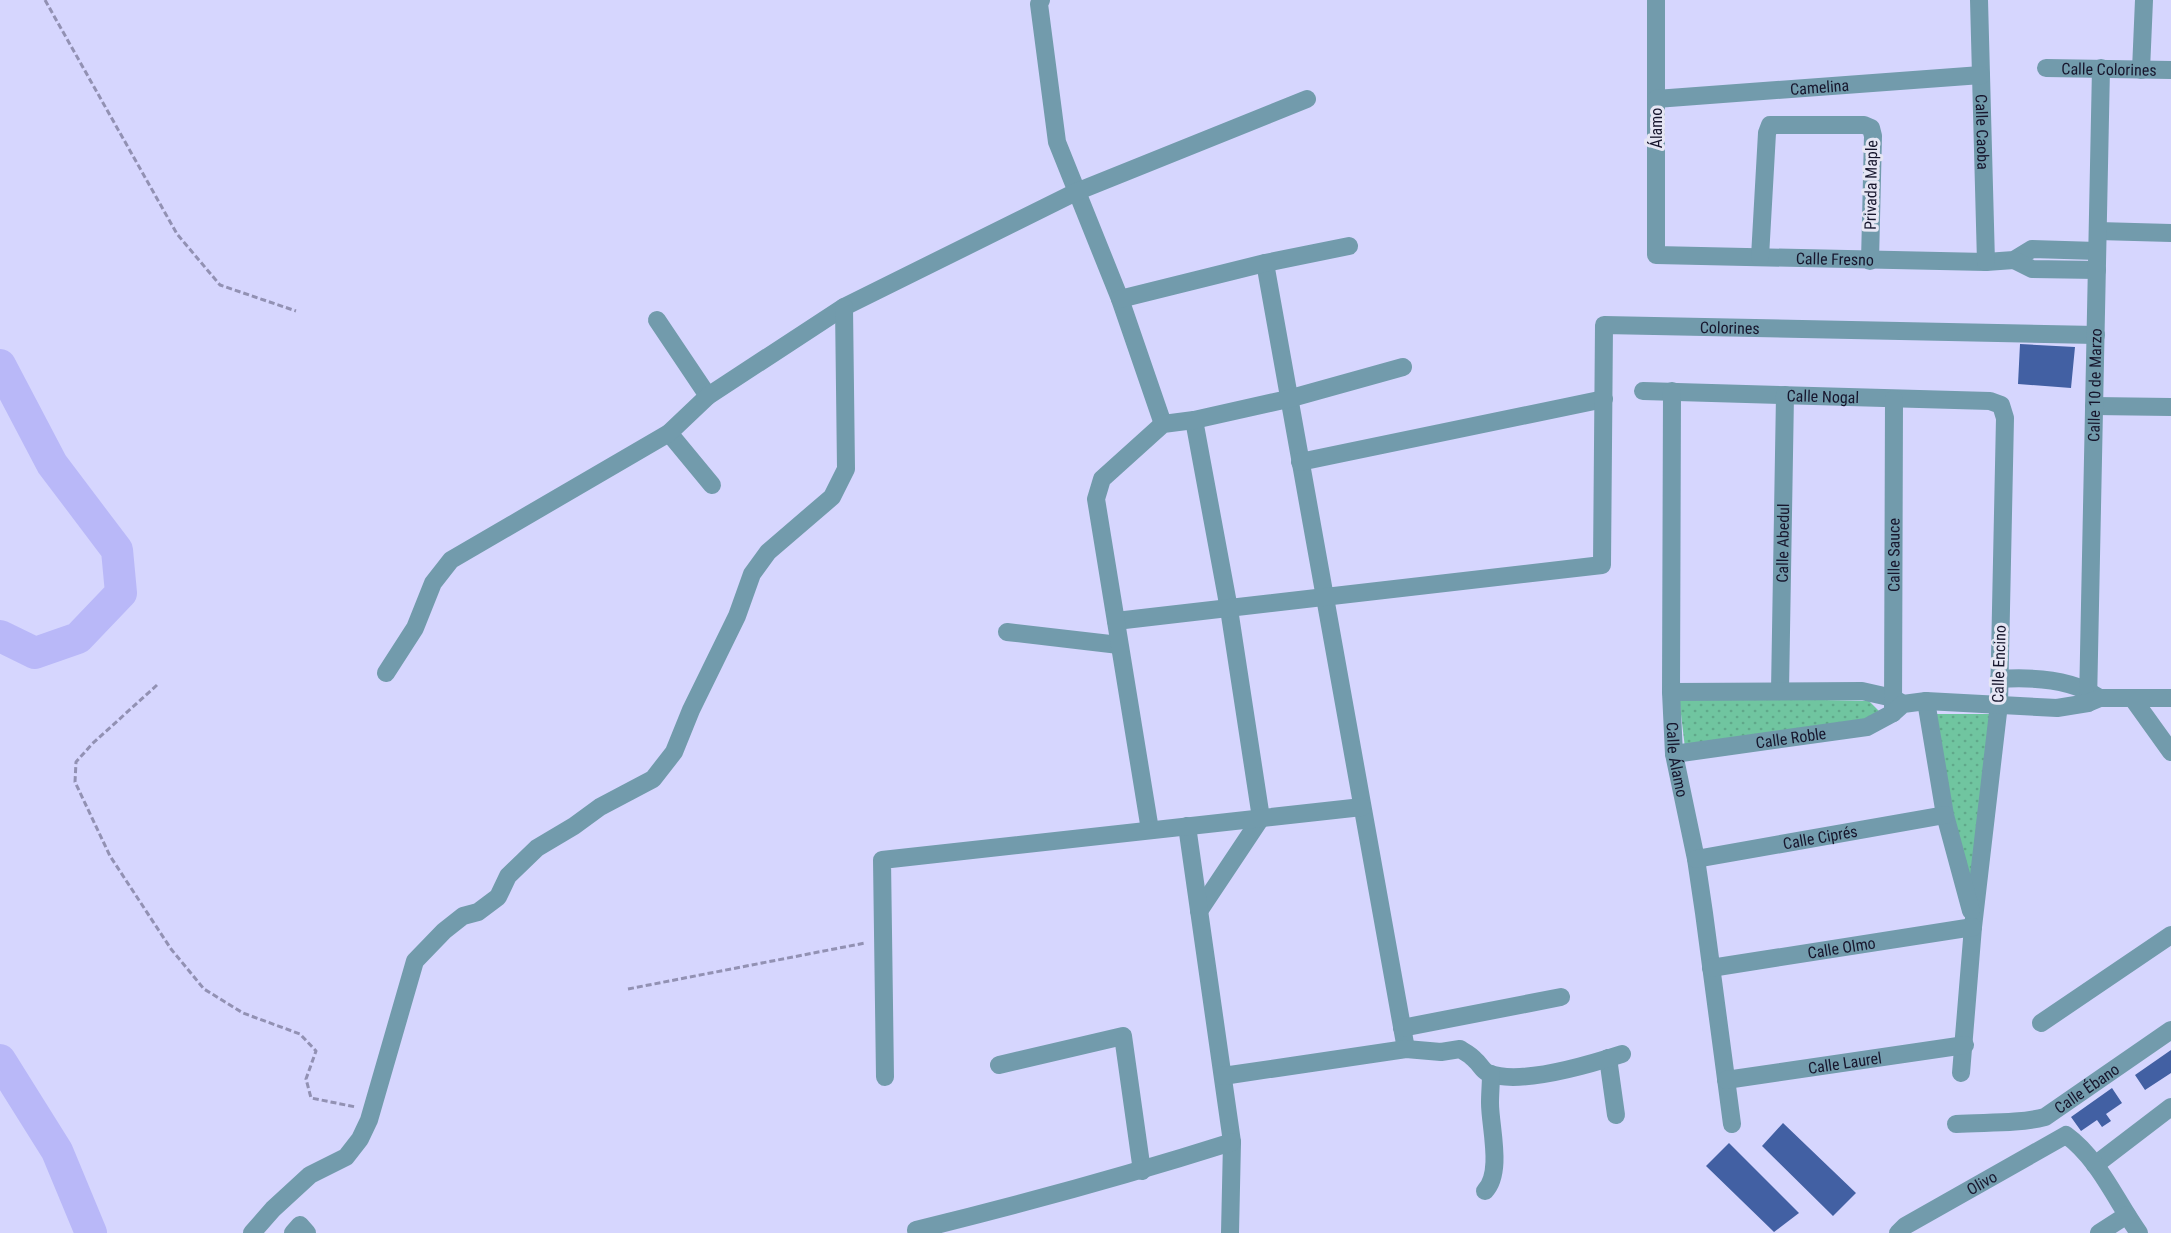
<svg xmlns="http://www.w3.org/2000/svg" width="2171" height="1233" font-family="'Roboto Condensed',sans-serif">
<style>
.grass{fill:url(#grass-dots)}
.lines{fill:none;stroke-linecap:round;stroke-linejoin:round}
.river{stroke:#b9b8f8;stroke-width:32}
.building{fill:#4260a3}
.path{stroke:#9291b3;stroke-width:3;stroke-dasharray:6 3;stroke-linecap:butt}
.minor{stroke:#729bac;stroke-width:18}
.labels{text-anchor:middle;dominant-baseline:central;stroke-width:6;stroke-linejoin:round;paint-order:stroke}
.street-label{font-size:16px;fill:#17162d;stroke:#e6e6f4}
</style>
<defs>
<pattern id="grass-dots" width="8" height="8" patternUnits="userSpaceOnUse" patternTransform="scale(1.5)"><rect width="8" height="8" fill="#70c5a0"/><path d="M2 2h.1M6 6h.1" fill="none" stroke="#60a88a" stroke-width="1.8" stroke-linecap="round"/></pattern>
</defs>
<rect width="100%" height="100%" fill="#d6d6fe"/>
<path class="grass" d="M1679,697l190,4 11,11 -16,10 -179,26z
M1936,714h57l-20,189 -28,-97z"/>
<g class="lines">
<path class="river" d="M0,365l52,99 65,86 4,43 -43,45 -43,15 -35,-17
M0,1060l57,91 34,82"/>
</g>
<path class="building" d="M2020,344l55,3 -4,41 -53,-4z
M2171,1050v23l-26,17 -10,-15z
M2112,1088l10,15 -16,11 5,7 -9,6 -5,-7 -16,11 -10,-14z
M1783,1123l73,70 -23,23 -71,-70z
M1729,1143l70,70 -25,19 -68,-66z"/>
<g class="lines">
<path class="path" d="M45,0l132,234 43,51 76,26
M157,685l-65,59 -16,18 -1,20 35,74 61,93 33,40 39,24 57,21 16,17 -10,28 5,19 45,9
M628,989l237,-46"/>
<g class="minor">
<path d="M1041,0l-2,4 18,138 63,157 43,125"/>
<path id="s1" d="M1656,0v255l330,7 28,-2 18,-11 65,2"/>
<path id="s2" d="M1979,0l7,262"/>
<path id="s3" d="M2046,68l125,2"/>
<path d="M2141,70l3,-70"/>
<path id="s4" d="M1656,99l325,-24"/>
<path d="M2098,231l73,2"/>
<path d="M1760,257l7,-124 3,-8h94l7,3 2,8 -3,125"/>
<path d="M2014,260l18,9 65,1"/>
<path d="M1265,263l141,786"/>
<path d="M1120,299l145,-36 84,-17"/>
<path d="M657,320l51,76"/>
<path id="s5" d="M1643,391l347,10 11,4 4,13 -6,286 -26,223 -12,146"/>
<path id="s6" d="M1672,391l-1,301 3,62 22,105 8,54 28,211"/>
<path d="M2094,406l77,1"/>
<path d="M1194,420l35,189 32,209 -62,93"/>
<path d="M669,433l43,52"/>
<path d="M1300,462l304,-63"/>
<path id="s7" d="M1116,621l486,-56 2,-240 492,10"/>
<path d="M1007,632l112,13"/>
<path d="M386,673l29,-45 18,-45 18,-23 218,-127 39,-37 136,-89 232,-115 231,-93"/>
<path d="M1999,679c32,-2 72,0 99,18"/>
<path id="s8" d="M1780,691l5,-296"/>
<path d="M1671,692l191,-1 31,7 10,6"/>
<path d="M2133,699l38,53"/>
<path d="M1926,701l19,114 26,96"/>
<path id="s9" d="M2088,703l13,-635"/>
<path id="s10" d="M1893,713l1,-314"/>
<path id="s11" d="M1674,754l193,-27 26,-14 10,-9 23,-3 131,7 31,-5 12,-5h71"/>
<path d="M1187,826l45,316 -2,91"/>
<path d="M1150,830l-54,-331 6,-20 61,-55 31,-4 94,-21 115,-32"/>
<path id="s12" d="M1696,859l249,-44"/>
<path id="s13" d="M1711,968l262,-41"/>
<path d="M2041,1023l130,-88"/>
<path d="M1402,1028l159,-31"/>
<path d="M1608,1058l8,57"/>
<path d="M999,1065l124,-29 19,135"/>
<path d="M1223,1076l183,-27 35,3 19,-3c5,3 11,6 15,11 5,4 7,10 13,13 31,13 103,-9 134,-19"/>
<path d="M885,1077l-3,-217 480,-53"/>
<path id="s14" d="M1726,1080l239,-35"/>
<path id="s15" d="M1956,1124c30,-2 61,0 89,-7l126,-87"/>
<path d="M2095,1165l76,-58"/>
<path d="M1485,1191c18,-19 5,-64 5,-88 0,-10 1,-19 1,-29"/>
<path d="M916,1230c106,-26 212,-55 316,-88"/>
<path d="M252,1233l21,-24 37,-34 36,-18 14,-18 9,-19 46,-159 29,-30 19,-15 15,-4 20,-15 10,-21 29,-28 37,-22 26,-19 53,-28 21,-27 17,-42 46,-94 15,-42 16,-22 64,-55 14,-28 -2,-162"/>
<path d="M293,1233l7,-8 7,8"/>
<path id="s16" d="M1898,1233l7,-7 161,-91c33,24 50,66 73,98"/>
<path d="M2099,1233l28,-18"/>
</g>
</g>
<g class="labels">
<g class="street-label">
<text stroke="none"><textPath href="#s3" startOffset="63">Calle Colorines</textPath></text>
<text stroke="none"><textPath href="#s4" startOffset="164">Camelina</textPath></text>
<text transform="translate(1656 128) rotate(-90)">Álamo</text>
<text stroke="none"><textPath href="#s2" startOffset="132">Calle Caoba</textPath></text>
<text transform="translate(1871 185) rotate(-89)">Privada Maple</text>
<text stroke="none"><textPath href="#s1" startOffset="434">Calle Fresno</textPath></text>
<text stroke="none"><textPath href="#s7" startOffset="855">Colorines</textPath></text>
<text stroke="none"><textPath href="#s9" startOffset="318">Calle 10 de Marzo</textPath></text>
<text stroke="none"><textPath href="#s5" startOffset="180">Calle Nogal</textPath></text>
<text stroke="none"><textPath href="#s8" startOffset="148">Calle Abedul</textPath></text>
<text stroke="none"><textPath href="#s10" startOffset="158">Calle Sauce</textPath></text>
<text transform="translate(1999 664) rotate(-88)">Calle Encino</text>
<text stroke="none"><textPath href="#s11" startOffset="118">Calle Roble</textPath></text>
<text stroke="none"><textPath href="#s6" startOffset="369">Calle Álamo</textPath></text>
<text stroke="none"><textPath href="#s12" startOffset="126">Calle Ciprés</textPath></text>
<text stroke="none"><textPath href="#s13" startOffset="132">Calle Olmo</textPath></text>
<text stroke="none"><textPath href="#s14" startOffset="120">Calle Laurel</textPath></text>
<text stroke="none"><textPath href="#s15" startOffset="140">Calle Ébano</textPath></text>
<text stroke="none"><textPath href="#s16" startOffset="98">Olivo</textPath></text>
</g>
</g>
</svg>
